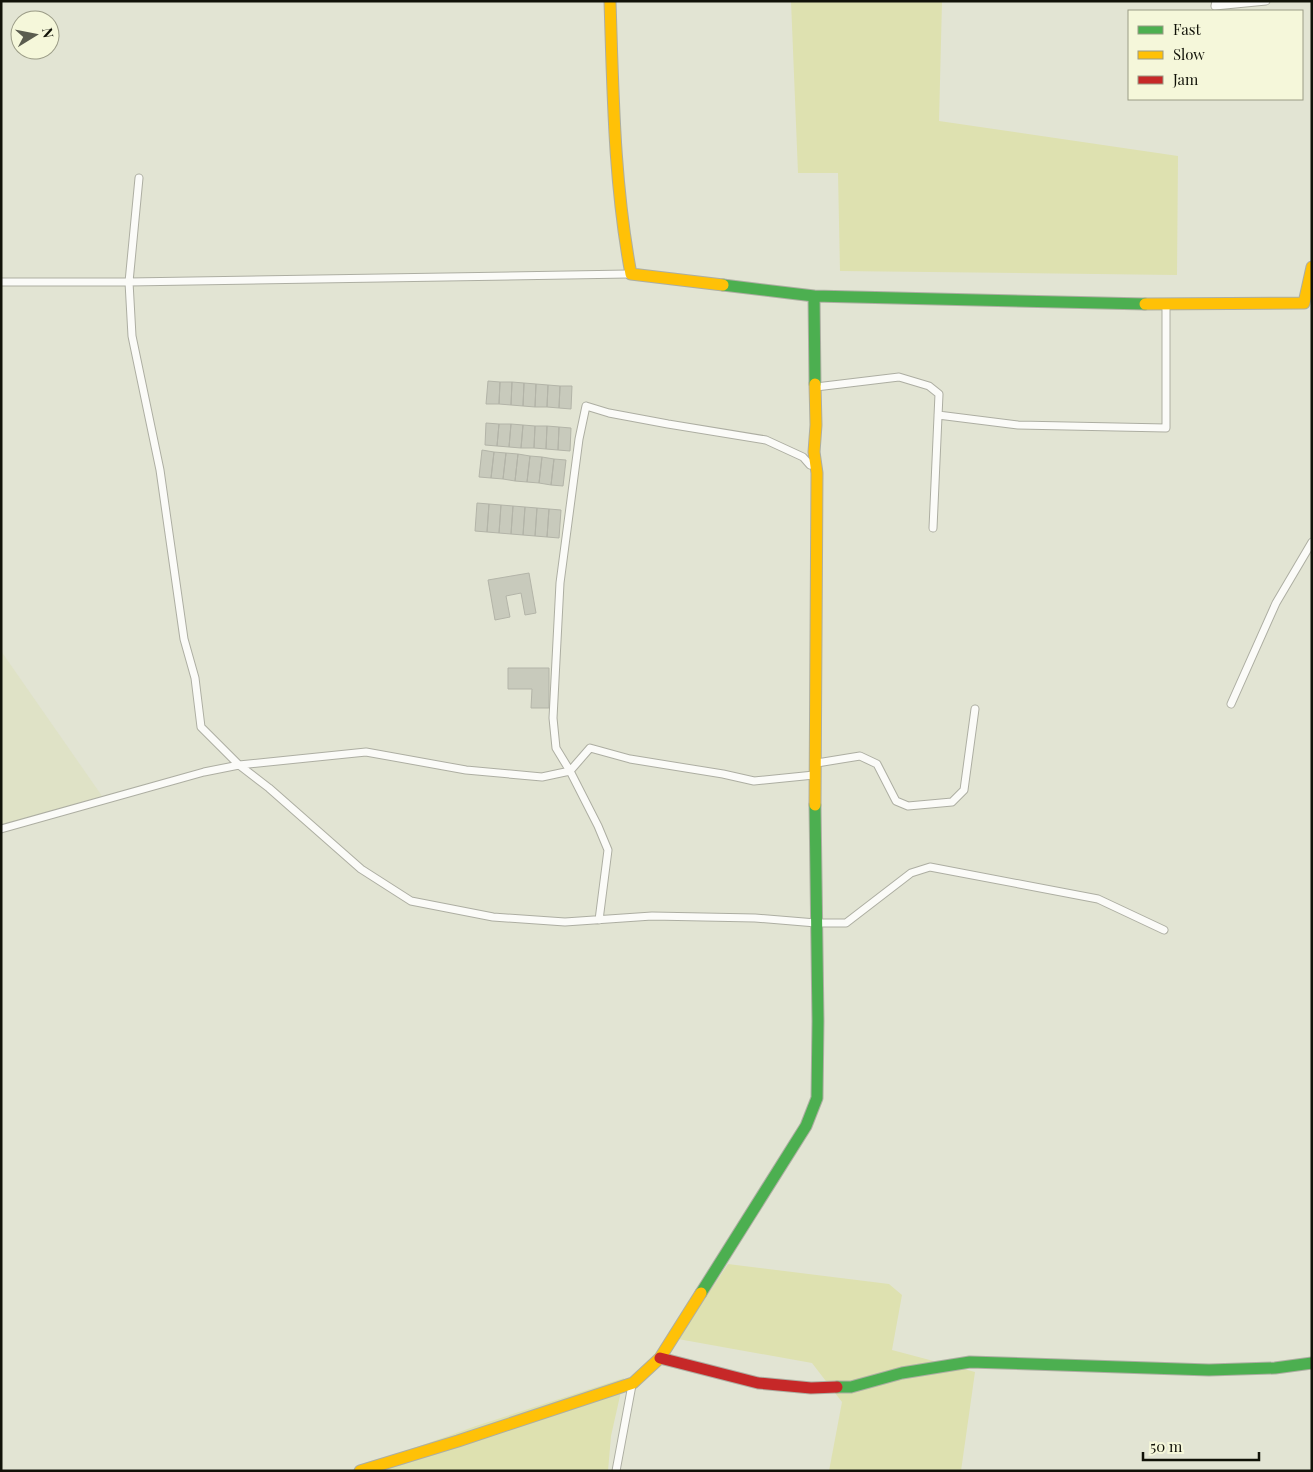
<svg xmlns="http://www.w3.org/2000/svg" width="1313" height="1472" font-family="'Playfair Display',serif">
<style>
.built{fill:#dfe2c6}
.green{fill:#dee1b0}
.building{fill:#c8cabc;stroke:#b3b4a8}
.lines{fill:none;stroke-linecap:round;stroke-linejoin:round}
.lane-casing{stroke:#adaea2;stroke-width:9}
.fast-casing{stroke:#adaea2;stroke-width:13}
.slow-casing{stroke:#adaea2;stroke-width:13}
.jam-casing{stroke:#adaea2;stroke-width:13}
.lane{stroke:#fbfbf8;stroke-width:7}
.fast{stroke:#4caf50;stroke-width:11}
.slow{stroke:#ffc107;stroke-width:11}
.jam{stroke:#c62828;stroke-width:11}
</style>
<rect width="100%" height="100%" fill="#e2e4d3"/>
<path class="built" d="M1,651l101,145 -101,29z"/>
<path class="green" d="M791,1h151l-3,120 239,35 -1,119 -337,-4 -2,-98h-40z
M728,1264l161,20 13,11 -10,55 83,22 -14,99h-132l13,-69 -30,-39 -134,-24z
M624,1378l-13,58 -3,35h-259l127,-45z"/>
<path class="building" d="M488,381l12,1 -1,22h-13z
M500,382h12l-1,23 -12,-1z
M512,382l12,1 -1,23 -12,-1z
M524,383l12,1 -1,23 -12,-1z
M536,384l12,1 -1,22h-12z
M548,385l12,1 -1,22 -12,-1z
M560,386h12l-1,23 -12,-1z
M486,423l13,1 -2,22 -12,-1z
M499,424h12l-2,23 -12,-1z
M511,424l12,1 -2,23 -12,-1z
M523,425l12,1 -1,22h-13z
M535,426h12l-1,23 -12,-1z
M547,426l12,1 -1,23 -12,-1z
M559,427l12,1 -1,23 -12,-1z
M482,450l12,2 -3,26 -12,-1z
M494,452l12,1 -3,26 -12,-1z
M506,453l12,1 -3,27 -12,-2z
M518,454l12,2 -3,26 -12,-1z
M530,456l12,1 -3,26 -12,-1z
M542,457l12,2 -3,26 -12,-2z
M554,459l12,1 -3,26 -12,-1z
M477,503l12,1 -2,28 -12,-1z
M489,504l12,1 -2,28 -12,-1z
M501,505l12,1 -2,28 -12,-1z
M513,506l12,1 -2,28 -12,-1z
M525,507l12,1 -2,28 -12,-1z
M537,508l12,1 -2,28 -12,-1z
M549,509l12,1 -2,28 -12,-1z
M529,573l7,40 -11,2 -4,-22 -15,3 4,21 -15,3 -7,-40z
M508,668h41v40h-18l1,-19h-24z"/>
<g class="lines">
<defs>
<path id="lane" d="M1216,1l-1,5 51,-5
M139,178l-10,104 3,54 28,134 24,169 11,39 6,49 38,38 30,23 92,81 50,32 82,16 72,5 87,-6 103,2 61,5h30l65,-50 19,-6 168,32 66,31
M1,282h128l499,-8
M816,387l83,-10 30,9 10,8 -6,134
M938,415l80,10 148,3v-122
M1231,704l45,-101 36,-61
M817,763l43,-7 17,8 19,37 12,5 44,-4 12,-12 11,-81
M1,829l203,-57 35,-7 127,-13 100,18 76,7 28,-6 20,-23 40,11 93,15 31,7 60,-6
M599,920l9,-70 -10,-24 -28,-55 -14,-23 -3,-30 7,-135 19,-144 7,-33 23,7 59,11 98,16 37,17 7,8
M616,1471l16,-86"/>
<path id="fast" d="M723,285l91,11
M815,384l-1,-88 331,8
M701,1293l105,-167 11,-28 1,-77 -3,-216
M837,1387h14l51,-14 68,-11 239,8 66,-2 37,-5"/>
<path id="slow" d="M610,1c3,92 4,183 21,273l92,11
M1145,304l159,-1 8,-36
M815,384l1,41 -2,27 3,21 -2,332
M360,1471l98,-30 175,-58 27,-25 41,-65"/>
<path id="jam" d="M660,1358l98,25 53,5 26,-1"/>
</defs>
<use href="#lane" class="lane-casing"/>
<use href="#fast" class="fast-casing"/>
<use href="#slow" class="slow-casing"/>
<use href="#jam" class="jam-casing"/>
<use href="#lane" class="lane"/>
<use href="#fast" class="fast"/>
<use href="#slow" class="slow"/>
<use href="#jam" class="jam"/>
</g>
<rect width="1313" height="1472" fill="none" stroke="#111208" stroke-width="5"/>
<rect x="1128" y="10" width="175" height="90" fill="#f5f7da" stroke="#9a9b86"/>
<rect x="1138" y="26" width="25" height="8" fill="#4caf50" stroke="#9a9b86"/>
<text x="1173" y="35" font-size="15" fill="#111208">Fast</text>
<rect x="1138" y="51" width="25" height="8" fill="#ffc107" stroke="#9a9b86"/>
<text x="1173" y="60" font-size="15" fill="#111208">Slow</text>
<rect x="1138" y="76" width="25" height="8" fill="#c62828" stroke="#9a9b86"/>
<text x="1173" y="85" font-size="15" fill="#111208">Jam</text>
<g transform="translate(35 35) rotate(80)"><circle r="24" fill="#f5f7da" stroke="#9a9b86"/>
<path d="M0-4L9 19L0 12L-9 19Z" fill="#5a5c4f"/>
<text y="-8" font-size="14" font-weight="bold" text-anchor="middle" fill="#111208">N</text>
</g>
<path d="M1143 1452v8h116v-8" fill="none" stroke="#111208" stroke-width="2.5"/>
<text x="1150" y="1452" font-size="15" fill="#111208" stroke="#f5f7da" stroke-width="4" paint-order="stroke">50 m</text>
</svg>
